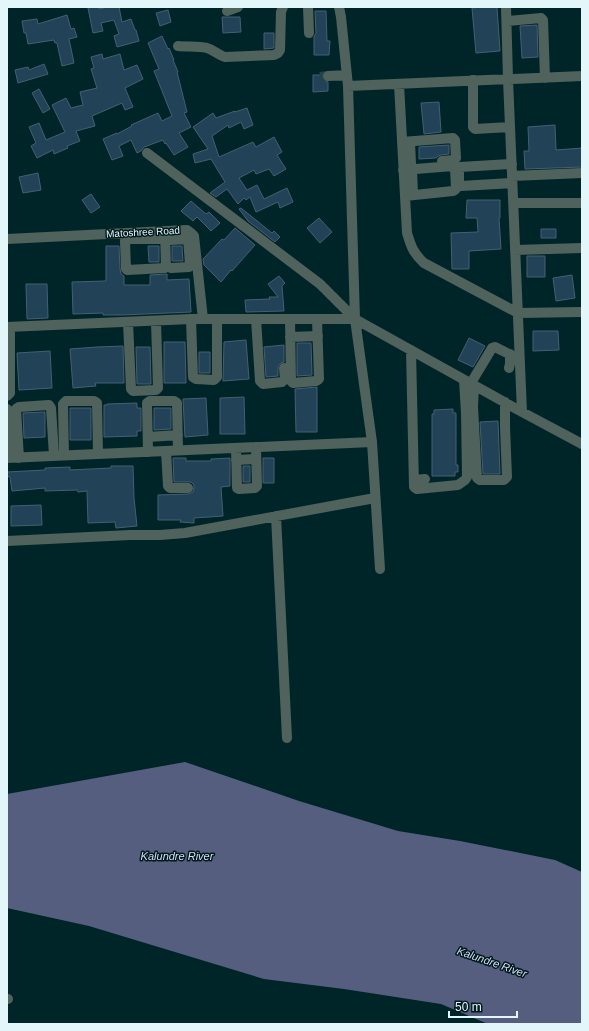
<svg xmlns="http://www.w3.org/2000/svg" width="589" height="1031" font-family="Arial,sans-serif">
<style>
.water{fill:#565e7f}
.building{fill:#224258;stroke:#455f71}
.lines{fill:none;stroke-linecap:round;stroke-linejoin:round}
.minor-tunnel{stroke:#224448;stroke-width:10;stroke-dasharray:10 5;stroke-linecap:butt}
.minor{stroke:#50625c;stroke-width:10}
.labels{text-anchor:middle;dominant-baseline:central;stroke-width:3;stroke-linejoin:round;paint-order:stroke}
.street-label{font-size:10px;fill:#e3f7fa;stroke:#001a1e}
.water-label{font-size:11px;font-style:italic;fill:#d6ddf4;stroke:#001a1e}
</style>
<rect width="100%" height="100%" fill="#002529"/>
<path class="water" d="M185,762l114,39 99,30 62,10 95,19 27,12v152h-94l-47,-20 -97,-15 -80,-10 -175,-53 -82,-18v-114z"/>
<path class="building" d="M93,7h5l1,2 8,-2h12l3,15 9,-3 4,11h1l3,11 -22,6 -3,-11 5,-2 -5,-14 -13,3 2,8 -10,2 -5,-25z
M483,7h14l3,44 -24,2 -4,-45z
M168,10l3,12 -11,4 -4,-13z
M315,11h11l1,30h3l-1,14h-15v-18l2,-4z
M67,15l4,14 3,-1 3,9 -8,2 5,24 -12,3 -5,-23h-2l-1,-3 -26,4 -2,-11h-2l-2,-12 15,-2 1,5z
M222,17h18l1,15 -18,1z
M537,25l1,32 -16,1 -2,-32z
M264,33h10v15l-10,1z
M162,36l6,13 1,-1 5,12h-1l5,12h-1l10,40 -3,1 7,14 -12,6 9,14 -14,8 -8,-12 -1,1 -2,-4 -19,7 -3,4 -4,2 -6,-13 -12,6 4,10 -11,4 -9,-21 14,-6v1l15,-8 -1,-1 27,-12 4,8 10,-5 -18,-45 5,-2 -11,-26z
M102,54l1,5 17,-5 4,16 13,-5 6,14 -18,9 8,19 -8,3 -3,-7 -30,13 3,10 -19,5 4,10 -13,5 1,2 -14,6 -1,-4 -16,8 -6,-12 5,-3 -7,-16 10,-4 7,17 19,-8 -13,-27 14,-7 5,10 12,-3 -3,-13 17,-4 -6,-19 3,-1 -3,-11z
M44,64l4,10 -30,9 -3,-13 13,-3 1,3z
M313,75h9l1,5 5,2v9l-15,1z
M39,89l11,20 -7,4 -11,-20z
M439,102l2,30 -17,2 -3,-31z
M247,108l6,17 -9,4 -3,-7 -12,6 -1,-3 -16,11 7,21 34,-15 3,5 18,-10 8,15 -5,3 9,14 -12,7 -5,-7 -13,5 -2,-4 -15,8 8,12 10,-5 7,14 23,-11 6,14 -13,6 -2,-6 -22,10 -6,-15 -4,3 -2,-2 -6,6 -11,-15 -11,8 -6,-4 15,-11 -14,-23 -16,4 -2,-9 15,-5 -15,-22 20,-14 3,5 19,-7v1z
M555,125l1,25 26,-2v19l-57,2 -1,-18h5l-1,-24z
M449,145v9l-8,1 -3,1 -2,2 -17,1v-12z
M38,173l3,17 -18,3 -4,-16z
M91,194l9,13 -9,6 -9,-13z
M467,200h33v18h-1l2,31 -32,2v18h-17l-1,-36 27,-1 -1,-14h-11z
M191,201l15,13 3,-2 11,11 -9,8 -14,-14 -4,4 -12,-10z
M241,208l31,25 2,-2 6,6 -5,5 -27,-21 -9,-12z
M319,218l13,14 -12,11 -13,-15z
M235,228l20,17 -23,26 -1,-1 -10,12 -17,-17 -1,-6 19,-20 2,1z
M541,229h15v9h-15z
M106,246h13l1,23 1,5 3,2v9h26v-10l17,-1v6l22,-1 2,33 -69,3h-19v-2l-30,1 -1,-32 34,-1z
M148,246h11v16h-10z
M172,246h10l1,15h-11z
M527,256h18v21h-18z
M572,275l3,23 -19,3 -3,-23z
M279,276l6,7 -3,3 2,25 -38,1 -1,-12 25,-1 -1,-2h9l-10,-13z
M26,284h21l1,34 -21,1z
M533,331h25l1,19 -26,1z
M469,338l16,8 -12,21 -15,-7z
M246,340l3,39 -26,2 1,-39z
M164,342h21l1,41h-22z
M297,343h14l1,32 -15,1z
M284,345v17l-3,1 -3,3v10l-12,1 -2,-30z
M123,346l1,37h-29l1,3 -23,2 -3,-39 27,-2z
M136,347h14l1,37h-14z
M50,351l2,37 -33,2 -2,-37z
M199,352h11v21h-11z
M317,387v45h-21l-1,-43z
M244,397l1,37h-25v-36z
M206,398l2,37 -23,2 -2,-38z
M137,403v5h4v23h-4v5l-33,1v-32h3v-1z
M70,408h21v32h-21z
M154,408h17v21l-17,1z
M453,409v4h3v52h2v7h-3v4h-23v-62h2v-4z
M45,412v25l-21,1 -1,-25z
M498,421l2,53h-17l-3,-52z
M173,458h13v3h25v-2l19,-1v28l-9,1 2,29 -29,2v5l-14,-1 1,-2h-23v-25l30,-1 5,-2 1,-4v-3l-3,-3h-17z
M263,458h11v25h-11z
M111,466h22l1,32 3,28 -21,2 -1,-6 -27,1 -1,-32 -9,1 -1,-2 -32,1v-3l-33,3 -2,-14 -3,-1v-4l38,-2v-2l25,-1v3l41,-2z
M243,466h7v16h-7z
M41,505l1,20 -31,1v-20z"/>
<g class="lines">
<path class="minor-tunnel" d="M320,77l8,-1"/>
<path class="minor" d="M308,7l1,26
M339,7l2,10 7,69 7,233 17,123 8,127
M506,7l2,72 14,333
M227,11l11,-4
M507,21l34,-3 2,2 2,58
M178,46c10,1 20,0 29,2 7,2 11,7 18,9l49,-2 4,-2 2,-3 1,-38 2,-5
M328,76l19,-1
M473,80v47l2,2 35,-2
M399,84l8,149c4,13 6,20 17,30l94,50 64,-1
M348,86l234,-10
M402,142l51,-4 2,2 1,18 -2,2 -12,1
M410,142l1,22
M147,153l173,131 35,35 167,93 60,32
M512,164l-52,3 -1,1v16l2,2 51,-3
M412,169l1,26
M403,170l50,-4 2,2 1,21 -3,2 -48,5
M512,176l70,-3
M513,203h69
M165,231l1,36 -1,1 -38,2 -1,-1 -1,-28 2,-2h38
M7,239l180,-9 4,3 3,3 9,83
M170,240l18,-1
M515,250l67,-2
M171,268l18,-1 1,-2 -2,-27
M191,319l2,58 3,2 18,1 3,-3v-58
M256,319l4,62 3,3 19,-2 3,-3 -1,-11
M290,319l1,62 2,2 23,-2 3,-2 -2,-60
M128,322l3,67 2,2 23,-1 2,-2 -2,-67
M7,327l184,-8h164
M290,337l28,-1
M411,350l3,137 3,2 41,-4 7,-5 2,-3 -1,-64 -2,-33
M509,368l1,-4v-10
M471,383l21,-35 3,-1 24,12
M474,385l-1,22 4,71 3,2h24l3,-3 -2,-50v-25
M7,396l3,-3v-66
M7,409l3,49
M148,437l30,-2
M236,448l1,40 2,1 16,-1 2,-2 -1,-39
M166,451l2,35 2,2h18
M148,452l-1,-49 3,-2h24l3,2 1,47
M64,455l-1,-51 3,-3h28l3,2 1,51
M7,458l365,-16
M19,458l-3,-49 3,-2 30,-2 2,3 3,48
M236,460l20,-1
M414,480l11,-1
M276,516l11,222
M7,541l123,-6h30l25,-2 190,-35
M7,999h1"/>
</g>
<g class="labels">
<g class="street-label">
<text transform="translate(143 232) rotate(-3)">Matoshree Road</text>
</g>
<g class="water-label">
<text x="177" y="856">Kalundre River</text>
<text transform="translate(492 962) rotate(19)">Kalundre River</text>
</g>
</g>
<rect width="589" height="1031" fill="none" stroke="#e3f7fa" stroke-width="16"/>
<path d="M449 1011v6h68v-6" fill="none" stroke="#e3f7fa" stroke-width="2"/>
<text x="455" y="1011" font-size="12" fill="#e3f7fa" stroke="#001a1e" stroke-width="3" paint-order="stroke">50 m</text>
</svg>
